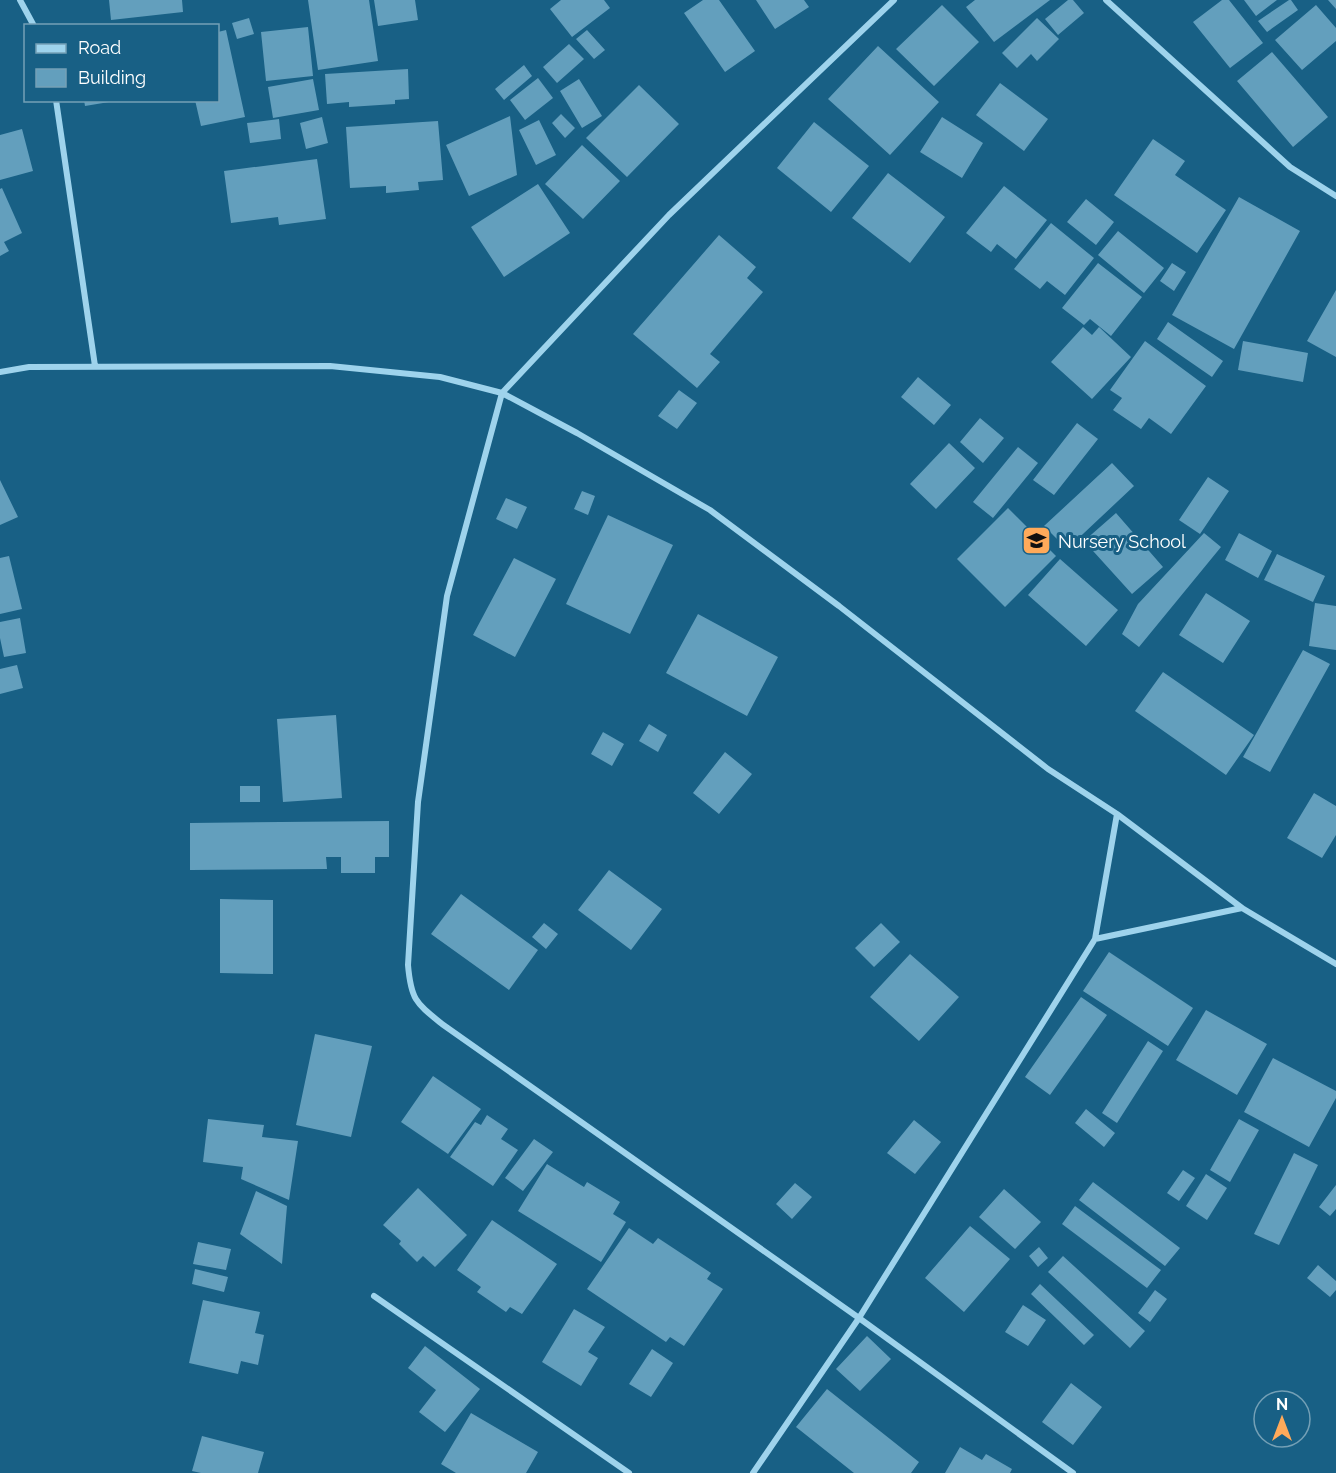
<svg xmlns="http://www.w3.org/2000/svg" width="1336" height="1473" font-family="Raleway,sans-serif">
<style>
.building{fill:#639fbd}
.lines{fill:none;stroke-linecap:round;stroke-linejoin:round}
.street{stroke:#9ed3ec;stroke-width:6}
.labels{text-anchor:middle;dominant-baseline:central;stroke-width:6;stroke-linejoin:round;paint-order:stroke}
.poi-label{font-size:18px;fill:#fff;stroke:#186085;text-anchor:start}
</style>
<rect width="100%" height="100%" fill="#186085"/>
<path class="building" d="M109,0h73l1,12 -72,8z
M308,0h61l9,61 -60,9z
M374,0h41l3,20 -40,6z
M561,0h43l6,8 -38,29 -22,-28z
M703,0h16l36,51 -30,21 -41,-59z
M756,0h48l5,7 -34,22z
M975,0h75l-56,42 -28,-35z
M1068,0h5l11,13 -26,22 -13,-16z
M1222,0h7l34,43 -33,25 -37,-46z
M1244,0h33l-21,16z
M1289,0h2l7,10 -31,22 -9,-11z
M1328,0h8v9z
M942,5l37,37 -45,44 -38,-37z
M1316,5l20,23v13l-34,29 -27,-30z
M249,18l5,16 -17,5 -5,-16z
M1037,18l22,21 -22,22 -6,-7 -14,14 -15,-15z
M308,27l5,49 -47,5 -5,-49z
M226,30l19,87 -44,9 -6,-26h23v-68z
M587,30l18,20 -11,9 -18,-20z
M569,44l15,15 -27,24 -14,-16z
M878,46l61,56 -49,53 -62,-56z
M1272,52l56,65 -35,30 -56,-66z
M524,65l8,11 -28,24 -9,-11z
M408,69l1,30 -14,1v4l-46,3v-5l-22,2 -2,-30z
M538,78l15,20 -28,22 -15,-20z
M313,79l6,31 -46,8 -5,-31z
M579,79l23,37 -20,12 -22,-37z
M1000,83l48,36 -24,32 -48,-36z
M639,85l40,39 -52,53 -41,-39z
M84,100h25v2l-24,4z
M561,114l14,14 -10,10 -13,-15z
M510,116l7,59 -48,21 -23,-51z
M322,117l6,26 -22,6 -6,-26z
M942,117l41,26 -21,35 -42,-26z
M279,119l2,20 -31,4 -3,-20z
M539,120l17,35 -20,10 -17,-35z
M438,121l5,59 -25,2 1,8 -33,3v-7l-36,2 -4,-61z
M814,122l55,44 -38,46 -54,-44z
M22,129l11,42 -33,9v-45z
M1153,139l32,22 -10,14 51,35 -29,43 -83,-58z
M582,145l38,36 -37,38 -38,-35z
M317,159l9,60 -47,6 -1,-8 -47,6 -7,-52z
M888,173l57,44 -35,46 -58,-45z
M538,184l32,49 -66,44 -33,-50z
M1004,186l43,34 -31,39 -19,-15 -6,8 -25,-19z
M2,188l20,45 -18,9 5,9 -9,5v-67z
M1239,197l61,34 -66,118 -62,-34z
M1086,199l28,23 -18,23 -29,-23z
M1051,223l43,35 -29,37 -18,-14 -7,8 -26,-20z
M1118,231l46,37 -20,25 -46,-38z
M719,235l37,32 -9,11 16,14 -53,62 10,8 -23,26 -64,-54z
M1098,263l44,34 -31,39 -21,-17 -6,6 -22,-17z
M1172,263l14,9 -12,19 -14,-10z
M1336,290v67l-29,-16z
M1168,322l55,39 -11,16 -55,-38z
M1083,327l9,8 7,-8 32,30 -39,42 -41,-37z
M1145,341l61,45 -35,48 -22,-16 -8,11 -28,-19 9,-12 -12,-8z
M1243,341l65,12 -5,29 -65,-12z
M918,377l33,28 -17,20 -33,-28z
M679,390l18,13 -20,26 -19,-13z
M980,418l24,20 -21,25 -23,-21z
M1077,423l21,16 -44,56 -21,-15z
M949,443l26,25 -39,41 -26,-25z
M1018,447l20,16 -45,55 -20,-16z
M1112,463l22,23 -67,63 -23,-23z
M1208,477l21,14 -29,43 -21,-14z
M0,480l18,37 -18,8z
M582,491l13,5 -7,19 -14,-6z
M506,498l21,9 -10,22 -21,-10z
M1008,508l48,48 -51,51 -48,-48z
M1116,513l47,54 -31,27 -48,-53z
M608,515l65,30 -43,89 -64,-30z
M1204,533l17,14 -82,100 -17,-13 16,-30z
M1239,533l33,18 -14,27 -33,-18z
M1277,554l48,22 -12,26 -49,-22z
M9,556l13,53 -22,5v-56z
M514,558l42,21 -41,78 -42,-22z
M1060,559l58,51 -32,36 -58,-51z
M1206,593l44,28 -27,42 -44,-28z
M1315,603l21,3v44l-27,-4z
M698,614l80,43 -31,59 -81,-43z
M20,618l6,35 -22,4 -4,-19v-16z
M1303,650l27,14 -60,108 -27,-15z
M17,665l6,23 -23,6v-25z
M1163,672l91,63 -28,40 -91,-64z
M336,715l6,83 -59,4 -6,-83z
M649,724l18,11 -9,17 -19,-11z
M603,732l21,12 -12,22 -21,-12z
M725,752l27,22 -33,40 -26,-21z
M240,786h20v16h-20z
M1314,793l22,13v29l-14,23 -35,-20z
M389,821v36h-14v16h-34v-16h-15l1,12 -137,1v-47z
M609,870l53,39 -31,41 -53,-40z
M461,894l77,56 -29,40 -78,-56z
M220,899l53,1v74l-53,-1z
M544,923l14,11 -12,15 -14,-12z
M881,923l19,19 -26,25 -19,-19z
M1109,952l84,56 -25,38 -85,-55z
M910,954l49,43 -40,44 -49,-44z
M1081,997l26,18 -57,80 -25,-18z
M1206,1010l61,34 -30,51 -61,-35z
M315,1034l57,12 -21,91 -55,-12z
M1148,1041l15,10 -46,72 -15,-10z
M1273,1058l63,33v7l-27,49 -65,-35z
M433,1076l48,33 -33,45 -47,-32z
M1086,1109l29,24 -11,14 -29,-24z
M487,1115l21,14 -7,10 17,11 -25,36 -43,-29 25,-35 6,3z
M208,1119l56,6 -2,12 36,4 -9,59 -48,-21 2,-12 -40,-5z
M1239,1119l20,11 -29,52 -20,-12z
M914,1120l27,22 -26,32 -28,-21z
M534,1139l19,13 -30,39 -18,-13z
M1294,1153l24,12 -39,80 -25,-11z
M547,1164l37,23 3,-5 33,20 -7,12 13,8 -25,40 -83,-51z
M1183,1170l12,8 -16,23 -12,-8z
M1206,1174l21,14 -20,32 -21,-14z
M1093,1182l87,66 -15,18 -86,-66z
M795,1183l17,14 -20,22 -16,-15z
M1336,1185v24l-6,7 -11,-9z
M418,1188l49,47 -32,32 -12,-11 -6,6 -18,-18 2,-3 -18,-16z
M1004,1189l37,33 -26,27 -36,-32z
M256,1191l31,15 -5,58 -42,-30z
M1075,1206l86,64 -14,18 -85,-64z
M492,1220l65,44 -35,50 -12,-7 -4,5 -29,-20 4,-5 -24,-17z
M970,1226l40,33 -46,53 -39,-34z
M629,1228l24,16 5,-6 53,35 -4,6 16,10 -39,57 -14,-9 -4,5 -79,-53z
M198,1242l33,7 -5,21 -33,-6z
M1039,1247l9,11 -10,9 -9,-11z
M1063,1256l82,75 -15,17 -82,-76z
M1318,1265l18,16v9l-6,7 -23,-19z
M195,1269l33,8 -4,15 -32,-8z
M1040,1284l54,51 -10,10 -53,-51z
M1155,1290l12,9 -17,23 -12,-9z
M203,1300l57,12 -5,21 9,2 -6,30 -17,-4 -3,13 -49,-11z
M1023,1305l23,15 -18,26 -23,-14z
M574,1309l31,18 -17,25 10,6 -17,28 -39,-24z
M867,1336l24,23 -31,32 -24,-22z
M425,1346l55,43 -35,43 -26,-20 17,-22 -28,-22z
M652,1349l21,14 -22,34 -22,-13z
M1071,1383l31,24 -29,38 -31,-23z
M827,1389l92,73 -8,11h-57l-58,-46z
M471,1413l67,39 -12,21h-70l-15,-9z
M202,1436l62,16 -6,21h-57l-9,-2z
M960,1447l22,13 4,-6 26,15 -2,4h-65z"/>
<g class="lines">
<path class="street" d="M20,0l14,26
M894,0l-225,215 -167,178 -55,203 -29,206 -10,163c3,35 8,38 34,59l417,294 236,-379 22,-125
M1106,0l184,167 46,29
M56,100l39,266
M0,372l29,-5 301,-1 110,11 62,16 75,40 133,77 129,96 209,163 69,45 125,94 94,56
M1095,939l147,-31
M374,1296l255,177
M753,1473l106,-155 214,155"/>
</g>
<defs>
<symbol id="school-square" viewBox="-11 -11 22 22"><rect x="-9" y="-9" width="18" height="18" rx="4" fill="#ffaa5a" stroke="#186085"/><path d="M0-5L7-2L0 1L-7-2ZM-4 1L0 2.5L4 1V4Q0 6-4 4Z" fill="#111"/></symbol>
</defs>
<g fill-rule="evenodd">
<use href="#school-square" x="1020" y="524" width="33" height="33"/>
</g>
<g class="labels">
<g class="poi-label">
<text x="1058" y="541">Nursery School</text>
</g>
</g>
<rect x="24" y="24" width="195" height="78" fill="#186085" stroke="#74a0b6" stroke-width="1.5"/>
<rect x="36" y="44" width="30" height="9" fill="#9ed3ec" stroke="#74a0b6" stroke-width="1.5"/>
<text x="78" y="54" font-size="18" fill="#ffffff">Road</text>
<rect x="36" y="69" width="30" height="18" fill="#639fbd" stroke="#74a0b6" stroke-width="1.5"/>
<text x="78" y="84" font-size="18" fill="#ffffff">Building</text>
<g transform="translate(1282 1419)"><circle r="28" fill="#186085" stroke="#74a0b6" stroke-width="1.5"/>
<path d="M0-4.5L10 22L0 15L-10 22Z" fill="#ffaa5a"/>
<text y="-9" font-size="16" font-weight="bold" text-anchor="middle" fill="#ffffff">N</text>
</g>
</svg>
